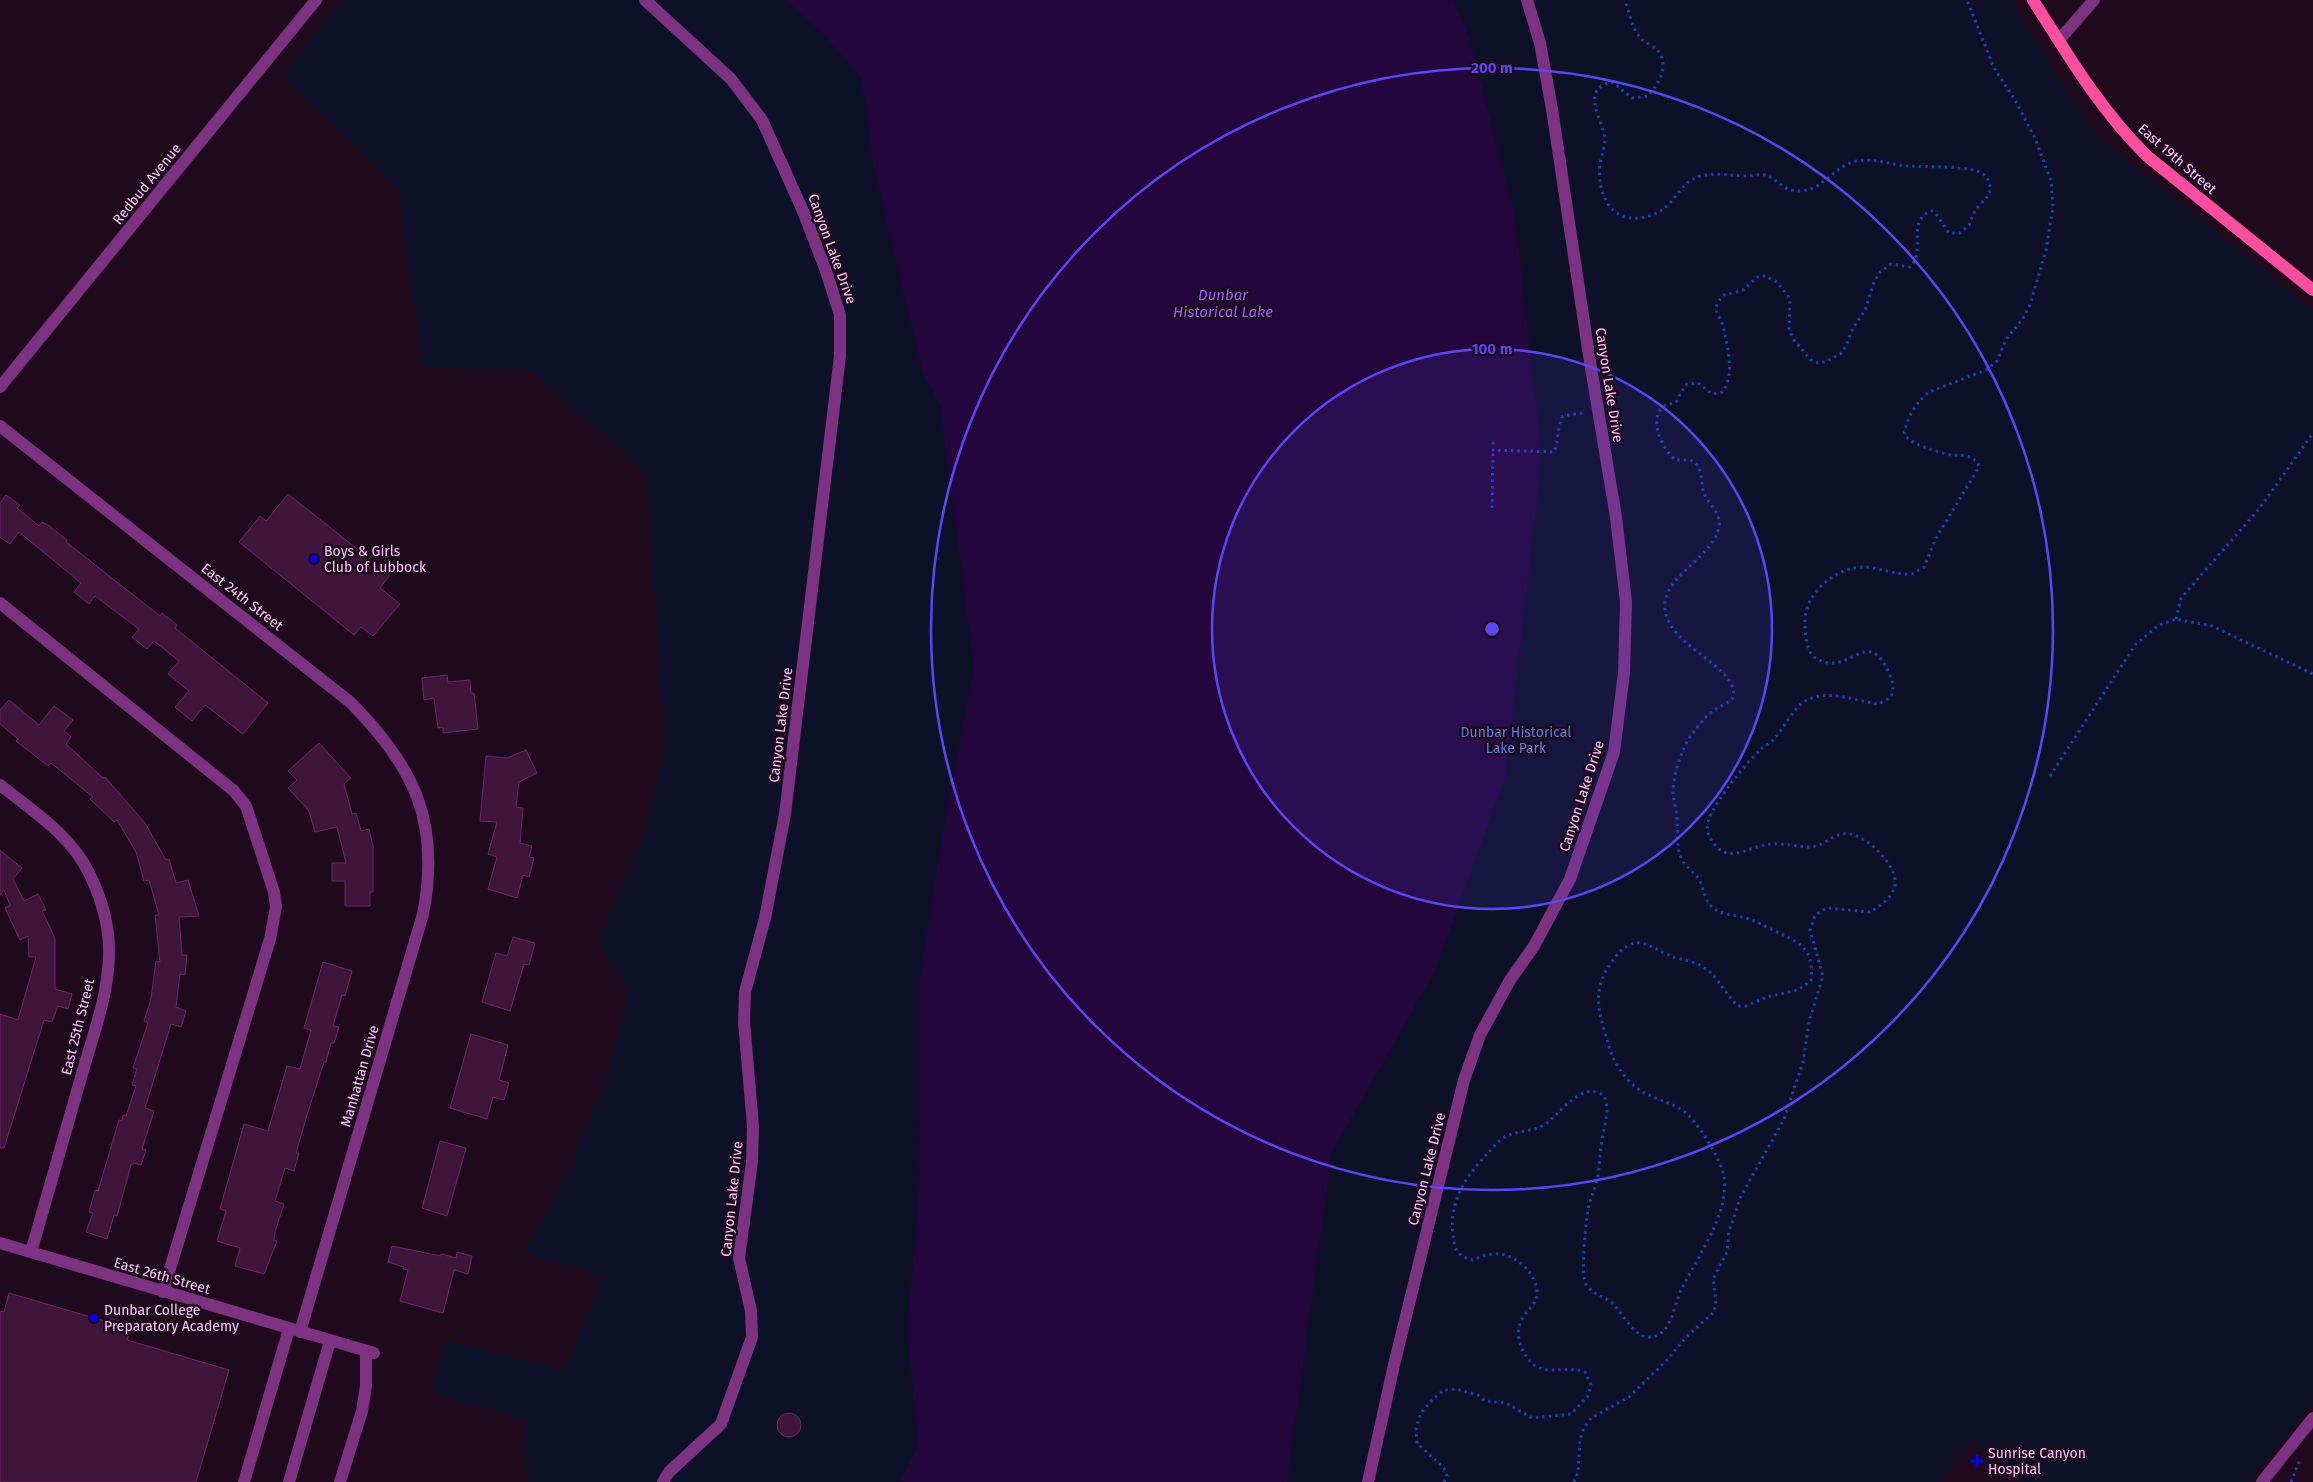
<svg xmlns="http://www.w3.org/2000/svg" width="2313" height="1482" font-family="'Fira Sans',sans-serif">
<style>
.green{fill:#0d1128}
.water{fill:#23063b}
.building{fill:#40153b;stroke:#6d2666}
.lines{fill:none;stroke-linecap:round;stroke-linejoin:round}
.path{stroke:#263bb4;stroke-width:3;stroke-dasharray:2.5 4;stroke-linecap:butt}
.minor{stroke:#7c3280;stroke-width:12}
.major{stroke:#ff4ea0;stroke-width:12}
.ring{fill:none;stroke:#5b46f6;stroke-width:2.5}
.poi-dot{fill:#0200f2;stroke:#1e0a1c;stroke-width:2}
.labels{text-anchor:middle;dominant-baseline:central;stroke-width:5;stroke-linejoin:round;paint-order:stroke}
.street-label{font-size:14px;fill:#ffc7fe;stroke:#1e0a1c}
.poi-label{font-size:14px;fill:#ffc7fe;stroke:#1e0a1c;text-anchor:start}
.park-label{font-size:14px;fill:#4d81e5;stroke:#1e0a1c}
.water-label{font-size:15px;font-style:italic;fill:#995eff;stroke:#1e0a1c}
.centre{fill:#5b46f6;stroke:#1e0a1c;stroke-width:2.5}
.ring-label{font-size:15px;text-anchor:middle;font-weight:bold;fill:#5b46f6;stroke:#1e0a1c;stroke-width:5;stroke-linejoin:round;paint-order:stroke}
</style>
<rect width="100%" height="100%" fill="#1e0a1c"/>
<path class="green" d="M344,0h1666l84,134 219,177v1092l-64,79h-223l-53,-43 -36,43h-1410l-1,-61 -95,-29 15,-52 118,31 40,-94 -80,-25 49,-89 41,-106 14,-67 -30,-49 45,-104 20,-77v-44l-17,-243 -117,-103 -106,-2 -25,-179 -115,-114z"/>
<path class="water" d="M786,0h667l16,37 46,177 27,243 -37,321 -70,193 -103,181 -45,330h-387l18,-36 -11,-117 12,-134 1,-219 26,-165 28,-142 -34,-264 -18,-34 -48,-201 -13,-93 -39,-44z"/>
<path class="building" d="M288,494l102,81 -10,13 20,16 -27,32 -12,-9 -7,8 -115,-93 21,-26 6,5z
M6,495l14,10 -3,3 22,18 3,-4 6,3 19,15 -1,2 94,74 2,-3 15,12 -2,3 93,75 -25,31 -38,-29 -13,16 -17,-14 14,-16 -21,-17 11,-13 -25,-20 -7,8 -15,-12 7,-8 -44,-33 -6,8 -15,-12 7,-9 -62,-51 -9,12 -10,-7v-34z
M447,675l1,7 22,-2 1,13h3l4,36 -35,4v-6l-5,1 -4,-30 -10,2 -2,-22z
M9,700l30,25 15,-19 19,14 -9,11 7,6 -5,7 37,34 2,-1 40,46 21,37 3,-1 7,24 12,-3 11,36 -20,1 3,38h5l-2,20 -5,-1 -4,33 10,4 -5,16 -10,-3 -26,84 9,3 -12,38 4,1 -5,15 -7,-2 -3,2 -14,51 -3,-1 -7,24 -21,-7 7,-19 -4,-1 6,-22 3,1 21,-71 3,1 1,-6 3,1 10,-30 -4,-1 5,-16 -4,-1 15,-45 -4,-2 7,-22 5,-38 4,1 -5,-47h4l-10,-35 -5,1 -8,-29 -19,-32 -3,2 -24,-23 3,-2 -42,-34 -3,3 -32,-25 2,-2 -18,-15v-14z
M319,743l32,35 -7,6 8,30 4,-1 5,18 8,-2 4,17v46h-3v14h-25v-25h-13v-18h14l-9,-36 -22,5 -6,-21 -21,-23 9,-8 -9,-9z
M526,750l11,23 -18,9 -3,25 7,1 -3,35 12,3 -3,11 5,1 -5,19 -6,-2 -6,23 -29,-9 9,-32 -9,-3 9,-32 -17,-1 6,-65 21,2z
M0,850l22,18 -9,11 11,22 14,-7 8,16 -4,1 13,27v51l17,5 -4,15 -10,-3 -6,16 -8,-2 -40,128h-4v-134l18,6 18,-63h-7l-1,-21 -8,4 -15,-32 5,-3 -6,-15 -4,5z
M513,937l22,6 -6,22 -5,-1 -14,47 -28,-9 14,-49 11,3z
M323,962l29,9 -7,25 -3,-1 -9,31 6,1 -5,16h-3l-5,19h-2l-17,53 -11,38h3l-5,18 -9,-3 -10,33 9,3 -9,28 -1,8 3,1 -13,33 -29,-8 5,-18 -23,-7 9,-30 -6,-2 24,-85 24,7 19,-65 13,3 11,-39 -7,-2z
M471,1034l37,11 -9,35 10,3 -5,17 -11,-3 -6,22 -37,-11z
M440,1141l26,7 -19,68 -25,-8z
M392,1246l49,10v-2l15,4 1,-6 15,4 -4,18 -14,-4 -11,43 -43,-12 8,-31 -5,-1 1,-2 -16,-5z
M9,1293l99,29 1,-4 23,7 -5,15 102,30 -33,112h-196v-171l4,1z
M777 1425a12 12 0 1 1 24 0a12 12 0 1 1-24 0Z"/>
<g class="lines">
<path class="path" d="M1493,442v8l61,2c6,-12 2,-24 9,-36l20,-3
M1492,508l1,-58
M2176,619l5,-21 78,-89 54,-76
M2050,776l85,-131 24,-20 17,-6 36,7 101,48
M1444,1482l3,-6 -3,-8 -27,-25 -1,-15 5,-15 12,-14 11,-9 12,-1 22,6 7,6 21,2 26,15 39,-4 17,-18 3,-11 -6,-13c-20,-8 -41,7 -57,-13 -9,-12 -14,-30 -4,-43 5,-8 12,-11 13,-22 1,-19 -21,-40 -39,-40 -9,-1 -18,3 -26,6 -4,-2 -10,-3 -13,-7 -5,-4 -5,-12 -6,-18 -4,-33 12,-58 34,-81 6,-6 12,-15 20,-18 13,-6 28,-4 40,-13 15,-12 36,-43 57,-27 6,13 1,25 -1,39 -3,13 -3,26 -5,40 -2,10 -6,20 -9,30 -3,13 -9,69 -3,79 6,11 20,12 28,21 9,9 21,33 35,32 23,0 25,-34 33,-49 15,-30 48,-76 42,-111 -2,-16 -28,-59 -42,-67 -19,-12 -36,-11 -54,-30 -16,-18 -18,-30 -24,-51 -6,-20 -9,-37 1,-56 7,-13 22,-36 40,-29 9,3 18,9 28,13 11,3 25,5 33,12 14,11 20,26 32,37h8l21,-9 31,-7 13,-9c3,-34 -11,-38 -38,-51 -9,-4 -18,-10 -28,-12 -9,-3 -20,-3 -29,-8 -13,-8 -11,-21 -18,-32 -5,-7 -14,-12 -17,-20 -5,-12 -3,-25 -4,-37 0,-10 -4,-21 -4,-30 1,-19 9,-43 19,-57 6,-8 13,-17 21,-23 5,-4 14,-7 19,-12 2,-3 2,-7 1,-11 -7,-22 -50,-40 -63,-64 -24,-43 42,-61 49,-97 3,-15 -13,-24 -16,-37 -2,-11 -1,-30 -16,-30 -4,0 -7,0 -11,0 -13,-9 -28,-40 -13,-53 4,-3 10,-3 14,-6l4,-9 6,-8 11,-1 14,11 10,-2c13,-15 6,-43 2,-62 -3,-16 -16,-19 0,-35l19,-5 14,-13 7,-1 13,6 11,14 2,7 -1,27 5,10 17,20 7,3 7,-1 15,-8 6,-8 7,-18 12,-18 9,-28 5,-9 12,-9 19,3c17,-15 -5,-48 22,-56l4,3 13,19h11l9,-8 6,-15 12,-13 4,-8 -4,-12c-4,-3 -8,-6 -13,-7 -22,-4 -46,-3 -68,-4 -19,-2 -37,-10 -56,-3 -19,8 -29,28 -52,28 -15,0 -20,-12 -33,-16 -6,-1 -12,1 -19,1 -15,0 -29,-4 -45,0 -26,6 -25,39 -63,42 -30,3 -41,-29 -38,-53 1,-9 5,-17 5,-26 -1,-18 -27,-50 7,-57l20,16 16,-2c12,-13 23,-34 7,-48 -5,-4 -12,-6 -16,-12 -7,-9 -10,-24 -14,-36
M1574,1482l4,-10 2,-33 4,-11 7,-10 38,-21 38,-37 19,-23 28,-25 2,-12 -3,-21 14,-27 2,-21 12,-35 43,-77 19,-57 6,-40 14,-46 -13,-46 5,-15 12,-7 43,4c10,-6 23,-15 25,-27 3,-19 -27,-48 -45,-51 -15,-3 -25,12 -39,13 -13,0 -27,-4 -41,-3 -21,2 -42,22 -58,-3 -5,-6 -6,-15 -3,-22 7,-19 37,-56 52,-70 4,-4 10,-6 14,-11 10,-11 19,-32 32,-38 23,-11 48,1 71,4l12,-6c5,-9 3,-16 -1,-25 -22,-50 -41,7 -73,-15 -10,-6 -11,-24 -11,-35 -1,-29 29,-55 58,-56 16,0 32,8 49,7l12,-7 12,-29 43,-71 -1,-4c-10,-11 -19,-6 -32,-9 -13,-4 -34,-9 -42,-20 3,-16 12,-32 25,-42l57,-22 11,-9 9,-22 16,-19 8,-15 16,-55 7,-43 -2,-26 -16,-43 -20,-38 -21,-32 -27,-68
M2291,1482l9,-22"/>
<path class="minor" d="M645,0l86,79 31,41 41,91 23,60 14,44v41l-55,458 -20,104 -20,74 -1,30 9,104 -1,36 -13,96 12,53 1,26 -31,87 -52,48 -6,10
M2059,40l35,-40
M0,387l316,-387
M0,426l350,276c64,64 91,120 73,212l-123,418
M0,603l234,188 12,15 28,86 2,15 -6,32 -107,353
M0,785c33,26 72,51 90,90 12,25 20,53 19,81 -1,40 -16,79 -27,118 -17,59 -34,119 -51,178
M0,1243l374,110
M244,1482l45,-153
M289,1482l41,-141
M340,1482l22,-71 4,-25v-35
M1368,1482l26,-117 70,-285 16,-45 30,-55 24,-34 36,-67 44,-127 10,-79 2,-71 -10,-85 -26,-155 -38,-253 -12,-66 -13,-43
M2262,1482l51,-64"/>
<path class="major" d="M2033,0c35,55 67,110 114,156l166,134"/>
</g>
<circle cx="1492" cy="629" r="280" fill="#5b46f6" fill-opacity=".12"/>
<g class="ring">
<circle cx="1492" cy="629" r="280"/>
<circle cx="1492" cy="629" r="561"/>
</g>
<g class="poi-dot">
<circle cx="314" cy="559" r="5"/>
<circle cx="94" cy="1318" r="5"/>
<path d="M1974.5 1453.5h5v5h5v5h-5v5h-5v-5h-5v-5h5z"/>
</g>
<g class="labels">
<g class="street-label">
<text transform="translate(2177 159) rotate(41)">East 19th Street</text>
<text transform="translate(147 184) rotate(-51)">Redbud Avenue</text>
<text transform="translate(832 249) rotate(70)">Canyon Lake Drive</text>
<text transform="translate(1609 385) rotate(81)">Canyon Lake Drive</text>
<text transform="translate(242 597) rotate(38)">East 24th Street</text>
<text transform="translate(781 725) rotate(-83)">Canyon Lake Drive</text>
<text transform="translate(1582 796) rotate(-72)">Canyon Lake Drive</text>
<text transform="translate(78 1027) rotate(-76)">East 25th Street</text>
<text transform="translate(360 1076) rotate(-74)">Manhattan Drive</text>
<text transform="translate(1427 1169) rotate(-76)">Canyon Lake Drive</text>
<text transform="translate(732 1199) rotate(-84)">Canyon Lake Drive</text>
<text transform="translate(162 1276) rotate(16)">East 26th Street</text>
</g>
<g class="poi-label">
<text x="324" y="551">Boys &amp; Girls<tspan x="324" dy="16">Club of Lubbock</tspan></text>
<text x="104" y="1310">Dunbar College<tspan x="104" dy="16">Preparatory Academy</tspan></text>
<text x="1988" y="1453">Sunrise Canyon<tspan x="1988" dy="16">Hospital</tspan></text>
</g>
<g class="park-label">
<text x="1516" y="732">Dunbar Historical<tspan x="1516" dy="16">Lake Park</tspan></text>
</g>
<g class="water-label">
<text x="1223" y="295">Dunbar<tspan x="1223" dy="17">Historical Lake</tspan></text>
</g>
</g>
<circle cx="1492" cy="629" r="8" class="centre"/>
<g class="ring-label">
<text x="1492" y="73">200 m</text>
<text x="1492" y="354">100 m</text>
</g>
</svg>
